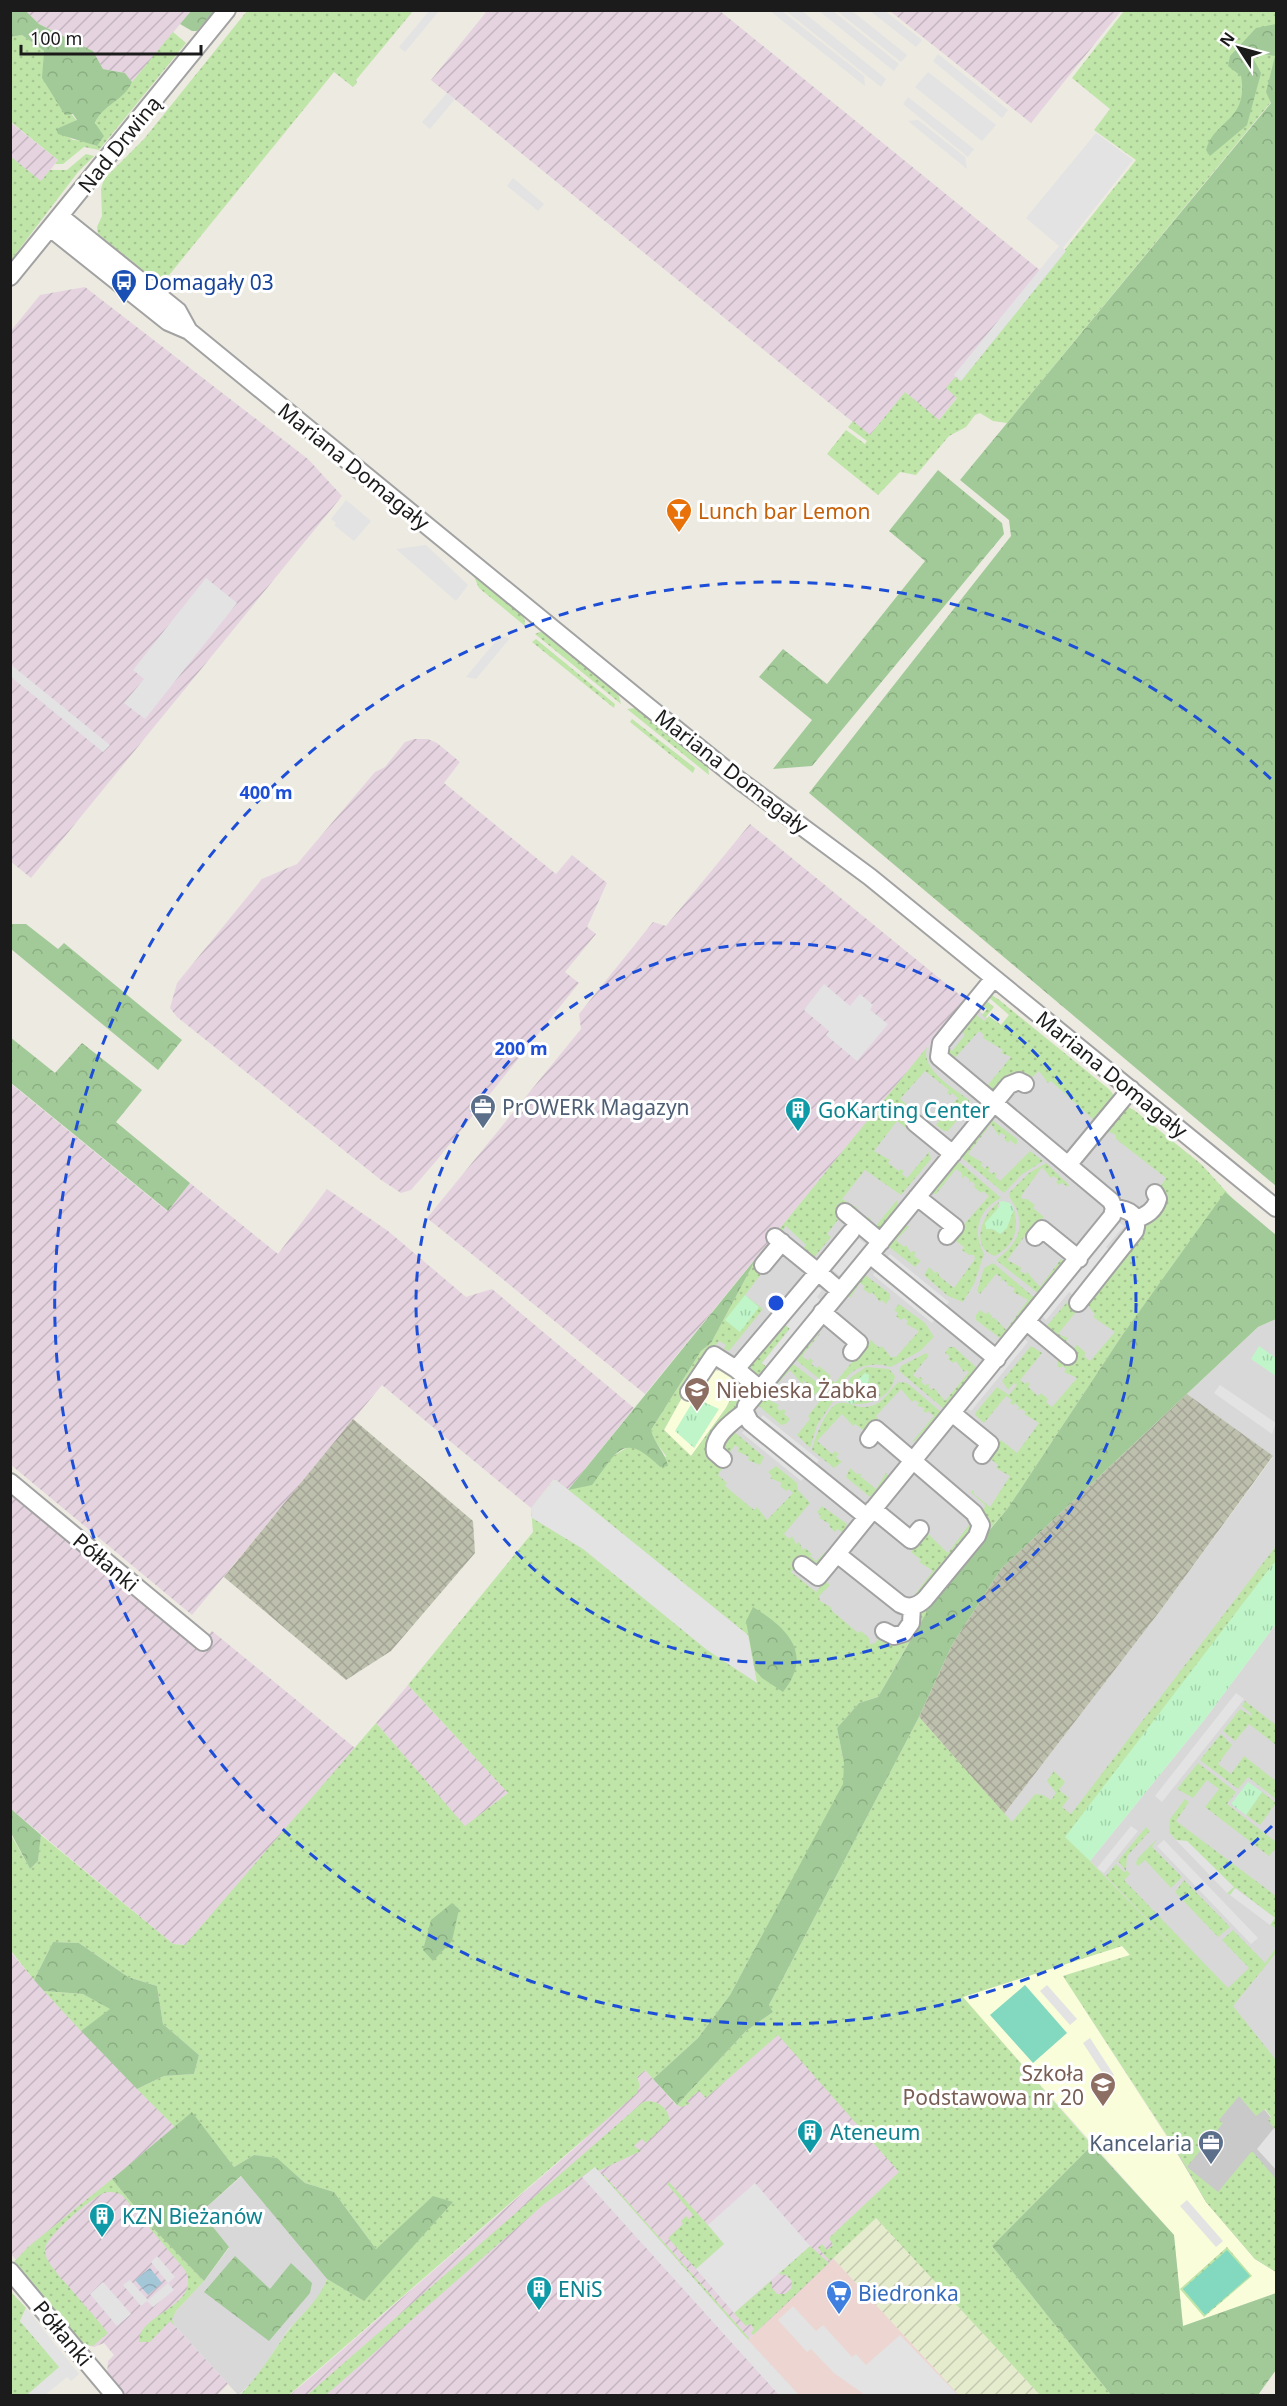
<svg xmlns="http://www.w3.org/2000/svg" width="1287" height="2406" font-family="'Noto Sans',sans-serif">
<style>
.residential{fill:#d9d8d8}
.commercial{fill:#edd5d1}
.industrial{fill:url(#industrial-furrows)}
.education{fill:#f9fdda}
.religious{fill:#c9c9c9}
.construction{fill:url(#construction-cross-hatch)}
.farmland{fill:url(#farmland-furrows)}
.grass{fill:url(#grass-dots)}
.forest{fill:url(#forest-crowns)}
.park{fill:url(#park-tufts)}
.pitch{fill:#83d8c0}
.parking{fill:#e3e3e3}
.water{fill:url(#water-waves)}
.lines{fill:none;stroke-linecap:round;stroke-linejoin:round}
.minor-casing{stroke:#a2a2a2;stroke-width:20}
.minor{stroke:#fff;stroke-width:16}
.ring{fill:none;stroke:#1d4ed8;stroke-width:3;stroke-dasharray:10 8}
.labels{text-anchor:middle;dominant-baseline:central;stroke-width:6;stroke-linejoin:round;paint-order:stroke}
.street-label{font-size:21px;fill:#1b1b1b;stroke:#fff}
.transit-label{font-size:21px;fill:#164399;stroke:#fff;text-anchor:start}
.food-label{font-size:21px;fill:#c56008;stroke:#fff;text-anchor:start}
.service-label{font-size:21px;fill:#4e5e75;stroke:#fff;text-anchor:start}
.culture-label{font-size:21px;fill:#0d838f;stroke:#fff;text-anchor:start}
.education-label{font-size:21px;fill:#785e54;stroke:#fff;text-anchor:start}
.shop-label{font-size:21px;fill:#366cbe;stroke:#fff;text-anchor:start}
.centre{fill:#1d4ed8;stroke:#fff;stroke-width:3}
.ring-label{font-size:18px;text-anchor:middle;font-weight:bold;fill:#1d4ed8;stroke:#fff;stroke-width:6;stroke-linejoin:round;paint-order:stroke}
</style>
<defs>
<pattern id="industrial-furrows" width="10" height="10" patternUnits="userSpaceOnUse" patternTransform="scale(1.5)"><rect width="10" height="10" fill="#e5d4e0"/><path d="M-1 1l2-2M0 10L10 0M9 11l2-2" fill="none" stroke="#c4b5c0"/></pattern>
<pattern id="construction-cross-hatch" width="8" height="8" patternUnits="userSpaceOnUse" patternTransform="scale(1.5)"><rect width="8" height="8" fill="#bec0ae"/><path d="M0 0l8 8M0 8l8-8" fill="none" stroke="#a3a495"/></pattern>
<pattern id="farmland-furrows" width="10" height="10" patternUnits="userSpaceOnUse" patternTransform="scale(1.5)"><rect width="10" height="10" fill="#e5ebcd"/><path d="M-1 1l2-2M0 10L10 0M9 11l2-2" fill="none" stroke="#c4c9af"/></pattern>
<pattern id="grass-dots" width="8" height="8" patternUnits="userSpaceOnUse" patternTransform="scale(1.5)"><rect width="8" height="8" fill="#c0e5a9"/><path d="M2 2h.1M6 6h.1" fill="none" stroke="#a4c491" stroke-width="1.8" stroke-linecap="round"/></pattern>
<pattern id="forest-crowns" width="20" height="18" patternUnits="userSpaceOnUse" patternTransform="scale(1.5)"><rect width="20" height="18" fill="#a2ca98"/><path d="M2 6a3 3 0 1 1 6 0M12 15a3 3 0 1 1 6 0" fill="none" stroke="#8bad82"/></pattern>
<pattern id="park-tufts" width="24" height="20" patternUnits="userSpaceOnUse" patternTransform="scale(1.5)"><rect width="24" height="20" fill="#bff5c9"/><path d="M3 7l-1-3M5 7V3M7 7l1-3M15 17l-1-3M17 17v-4M19 17l1-3" fill="none" stroke="#a4d1ac"/></pattern>
<pattern id="water-waves" width="16" height="10" patternUnits="userSpaceOnUse" patternTransform="scale(1.5)"><rect width="16" height="10" fill="#a4c7d8"/><path d="M0 5q4-4 8 0t8 0" fill="none" stroke="#8daab9"/></pattern>
</defs>
<rect width="100%" height="100%" fill="#eceae1"/>
<path class="residential" d="M966,1000l215,178 -55,152 -239,349 -223,-249 93,-173z
M1276,1319v241l-211,277 -35,-35 -17,21 -9,-9 159,-207 110,-150 -86,-63 71,-67z
M1276,1624v440l-45,-57 -141,-146 115,-142z
M242,2176l85,103 -5,15 -33,35 -35,52 -16,14 -63,-69 -3,-7 4,-8 28,-30 25,-33 -28,-36z"/>
<path class="commercial" d="M833,2258l126,137h-160l-51,-55z"/>
<path class="industrial" d="M26,11h165l-59,71 -7,-9 -22,-4 -10,-18 -54,-27z
M487,11h233l332,269 -113,140 -69,16 -439,-356z
M890,11h231l-90,112z
M10,122l48,38 -17,22 -30,-25z
M85,287l223,172 34,37 -311,382 -21,-17v-529l30,-37z
M414,739h14l9,4 23,19 -16,21 112,91 16,-19 35,28 -20,44 9,7 -31,38 14,11 -142,177 -26,30 -10,3 -20,-13 -204,-163 -7,-9 7,-25 85,-104 35,-15 78,-92 10,-5 20,-25z
M750,824l216,176 -321,394 -218,-176 154,-189 -2,-15 74,-92 13,4z
M10,1083l157,128 23,-28 88,71 49,-65 61,42 78,66 26,-8 142,119 -66,82 -14,-11 -23,29 -149,-123 -190,230 -181,-150z
M10,1493l187,156 15,-18 143,117 -169,197 -13,-1 -162,-135z
M408,1685l100,108 -43,34 -89,-104z
M10,1951l24,29 141,147 -63,52 92,102 -28,30 -4,8 3,7 53,58 -11,11h-93l-17,-21 1,-13 6,-6 -10,-12 -10,4 -11,-3 -69,-82 2,-2 -6,-7z
M773,2012l148,164 -173,164 51,55 -510,1 288,-250 63,-61 -3,-8 8,-7 31,35z"/>
<path class="education" d="M710,1367l8,4 2,-2 20,12 -14,27 -35,48 -27,-26 21,-38 10,6z
M1122,1946l8,9 -67,21 111,172 32,54 49,57 21,13v21l-93,33 -9,-91 -212,-238z"/>
<path class="religious" d="M1235,2073l41,51v148l-21,-13 -49,-57 -32,-54z"/>
<path class="construction" d="M1187,1394l86,62 -110,151 -159,207 -85,-97 33,-72 49,-76z
M353,1419l120,102 2,32 -84,98 -45,29 -122,-103z"/>
<path class="farmland" d="M876,2218l164,177h-81l-126,-137z"/>
<path class="grass" d="M247,11h166l-57,69 1,3 -4,4 -19,-15 -173,213 -63,-51 -1,-7 5,-11 -1,-27 3,-10 40,-40z
M1124,11h152v85l-269,327 -14,-2 -13,-8 -5,2 -9,12 -17,9 -33,39 -16,-3 -22,23 -51,-41 19,-24 19,14 2,-3 -19,-14 5,-6 17,14 35,-43 34,28 18,-22 -11,-10 9,-11 6,4 175,-221 -42,-30 16,-21 -38,-31z
M173,32l13,11 -87,107 -15,-3 -21,17h-8l3,-4 -47,-38v-85l11,-2 22,16 -1,27 34,43 -21,8 17,11 12,1 11,5c0,-8 -2,-17 0,-25 4,-17 30,-22 36,-39z
M86,154l8,2 -16,16 -67,88v-103l30,24 9,-11h17z
M472,572l52,42 1,12 -46,-38z
M540,632l6,1 71,57 4,14 -86,-70z
M536,639l79,65 -1,4 -82,-66z
M635,708l73,57 1,10 -82,-66z
M632,719l63,49 -2,5 -63,-51z
M988,993l10,6 112,91 5,7 -20,24 -44,-40 -3,2 -9,-12 -9,8c-18,-9 -23,0 -35,13l-8,-6 24,-29 -10,-4 2,-3 -20,-12 1,-3 -5,-4 -25,28 -7,-6 1,-5 4,3 13,-16 -3,-3 13,-17 -1,-3 9,-14 11,9 -9,11 -3,-3 5,-6 -7,-5 -5,10 9,7 5,-5 12,9 8,-10 -23,-20z
M927,1047c-7,23 27,41 42,53v6l-21,25h-4l-8,-6 22,-27 -6,-5 -2,2 -3,-2 2,-3 -24,-19 -25,28 25,21 -3,3 3,16 -2,3 -26,-21 -23,30 16,9 -2,3 11,8 2,-2 3,2 -2,3 5,4 22,-26 2,7 -30,36 -36,-25 -23,29 16,9 -2,2 10,9 3,-2 2,2 -2,3 6,5 22,-27 1,6 -20,24 -31,-22 -20,26 4,3 -20,24 -10,-9 5,-7 -20,-19 -7,8 -2,-2z
M1124,1105l10,5 67,54 32,35 -8,-6 -102,141 -115,174 -40,46 -51,74 -39,69 -19,6 -22,25 7,35v21l-114,211 -32,43 -45,41 -8,-9 -8,7 3,8 -3,8 -348,302h-49c19,-19 32,-42 48,-64 14,-18 31,-30 39,-52l37,22 69,-104 -57,52 -42,-57 -29,-9 -29,-25 -22,-3 -20,12 -42,-54 -17,14 -38,-38 27,-13 30,-2 5,-19 -36,-31 -6,-38 -29,-9 -49,-34 -26,-1 -19,38 -23,-29 -1,-118 20,36 8,-8 3,-26 132,109 12,1 191,-222 89,103 43,-33 -100,-108 125,-153 -2,-24 24,-29 13,11c11,-8 53,-42 62,-43 12,-2 22,12 30,20l6,-11 -13,-18 -2,-8 50,-79 10,-8 46,-86 14,-17 -6,29 -20,26 18,14 -34,42 -5,-2 2,-4 -7,-4 -21,27 -34,62 27,26 35,-48 14,-27 7,7v5l-5,1 -5,7 2,6 -30,48 14,12 -5,8 9,8 -2,3 29,24 3,-3 10,13 26,-27 -4,-4 -3,2 -6,-5 2,-3 -12,-5 2,-2 -4,-4 8,-6 21,17 1,7 12,13 -26,31 5,5 3,-3 4,8 3,-2 4,8 2,-2 7,6 -2,2 6,5 17,-16 -14,21 -21,-2 -7,8 25,20 9,-11 5,4 -11,11 1,5 12,7 -1,2 27,23 3,-2 8,7 1,6 5,-1 6,-7 11,8 16,-4 14,-32 61,-93 2,-10 -21,-19 7,6 2,-2 1,4 16,13 20,-31 -14,-8 2,-3 -11,-9 14,-16 16,13 22,-30 -15,-9 2,-2 -4,-3 -4,1 1,-3 -4,-4 -2,2 -3,-2 2,-3 -6,-4 -22,27 -9,-8 1,-3 21,-25 12,8 8,-10 -3,-2 -6,7 -6,-9 29,-35 11,7 -22,27 5,4 2,-2 3,2 -2,3 10,9 3,-3 7,6 -2,3 6,5 25,-29 -13,-6 2,-3 -4,-3 -2,2 -3,-2 2,-7 -27,-22 12,-8 24,-28 12,6 -22,27 10,4 -2,3 8,7 3,-3 9,8 -2,3 6,5 25,-29 -22,-15 2,-2 -8,-11 79,-126 -50,-39v-4l-9,-4 8,-9 -3,-3z
M992,1120l25,19v4l-1,2 -6,-5 -2,3 -4,-4 2,-3 -5,-3 -2,3 -8,-12 -23,30 15,9 -2,2 4,4 2,-3 3,2 -2,3 4,3 2,-2 3,2 -2,3 5,4 30,-30 13,10 -22,14 -17,18 -43,-36z
M958,1161l43,37c-23,11 -29,34 -17,56l-10,30 -11,18 -15,-6 -24,-21 5,-8 6,6 3,-2 1,5 15,12 21,-29 -1,-4h-5l-7,-5 2,-3 -12,-9 37,-42 -6,-5 -2,2 -7,-6 1,-3 -4,-3 -2,3v-5l-4,-3 -3,2v-5l-6,-4 -20,25h-3v-4z
M1046,1163l23,22 -1,2 -6,-4 -3,2 -3,-3 2,-3 -5,-3 -2,2 -9,-11 -21,29 1,3h5l8,6 -2,3 11,9 -12,14 -2,-2 -23,31 15,8 -2,3 5,3 2,-2 13,15 21,-28 3,2 -1,5 -24,28 -43,-34c17,-13 29,-27 21,-50 -2,-7 -8,-10 -8,-17l20,-20z
M999,1202l-8,27 12,4 11,-24c5,21 1,36 -19,47 -26,-8 -13,-43 4,-54z
M906,1224l3,3 -13,13 8,7 2,-2 5,8 2,-2 3,2 -2,3 7,5 -6,6 -27,-21z
M993,1263l42,35 -35,40 -24,-18v-5l4,-5 6,4 2,-2 4,4 -1,2h4l11,12 22,-30 -15,-8 2,-3 -4,-3h-4l1,-2 -4,-4 -4,1 2,-3 -6,-4 -16,20 -3,-3 7,-23z
M865,1275l25,19v4l-4,6 -4,-4 -2,2 -8,-10 -2,2 -7,-5 2,-3 -5,-3 -10,15 -3,-3z
M899,1304l26,19 9,14 -14,14 -29,16c-21,-8 -51,3 -51,29l-45,-37 11,-15h4l14,-15 -22,27 6,5 2,-3 3,3 -2,3 6,4 2,-2 12,10 -2,2 6,5 35,-43 10,8 2,-2 9,11h5l23,-26 -13,-7 2,-3 -4,-3 -3,2 -5,-4 2,-3 -4,-3z
M783,1323l7,5 -28,35 5,4 -6,7h-6l-6,-8z
M949,1347h5l23,21 -33,41 -45,-38 2,-5 25,-13 3,2 -16,20 5,4 2,-2 3,2 -2,3 4,3 5,-1 -2,3 4,3 2,-2 11,13 24,-29 -3,-2 -2,2 -8,-11 -3,2 -5,-4 2,-3 -5,-3z
M792,1363l44,34 -19,28 -7,23 -13,-13 13,-16 -2,-3 15,-19 -6,-5 -2,3 -2,-2 1,-3 -8,-3 2,-3 -4,-3 -2,3 -12,-14 -25,28 14,7 -2,3 4,3 2,-2 3,2 -2,3 6,5 -4,5 -5,1 -23,-20z
M866,1367l23,2 6,7c-3,21 -25,30 -44,28l14,-6 8,-13 -5,-2 1,-5 -12,1 -9,10 -4,-1 7,-11z
M899,1382l8,1 34,29 -26,29 -3,1 22,-26 -6,-5 -2,2 -3,-2 2,-3 -8,-2 2,-3 -4,-3 -3,2 -11,-13 -25,27 2,3 -11,14 -12,-9 -2,2 -11,-12 -25,27 15,13 3,-3 4,3 -3,3 6,5 -8,6 -22,-18c2,-10 15,-46 28,-47 9,-2 18,7 31,3 13,-3 18,-16 28,-24z
M732,1430l32,27 -4,8 -12,-5 1,-3 -12,-6 2,-3 -4,-3 -8,11 -5,-4 -1,-8z
M850,1468l7,6h5l-2,2 16,13 10,-16 3,3 -19,21 -24,-20z
M822,1506l25,18 -4,9 -6,-4 -2,3 -6,-6 1,-2 -11,-6 2,-2 -4,-4z
M969,1525l6,1 -62,76 -1,-4 21,-27 -14,-9 2,-2 -10,-8 16,-19 21,20z
M1276,1546v34l-186,281 107,110 -91,-95 10,-12 8,8 2,-1 -8,-10 28,-34 4,4 -23,25 -1,14 4,4 -6,6 104,108 21,-20 -27,-28 11,-10 32,33 11,-15v5l-43,53 43,54v71l-8,-11 3,-3 -6,-8 -9,7 -17,-20 -20,24 4,3 -36,44 31,25 34,-41 24,28v93l-21,-13 -49,-57 -31,-54 -112,-172 67,-21 -8,-9 -159,51 129,148 -100,101 119,149h-71l-164,-177 -46,43 -12,-13 4,-4 5,6 6,-5 -4,-7 70,-66 -121,-137 -72,63 -7,-7 -12,10 3,3 -9,3 -4,-2 69,-74 27,-19 -4,-7 150,-288 93,105 23,-28 8,1 8,5 5,-7 -9,-12 7,-10 11,11 -6,8 10,8 -7,9 9,7z
M1245,1701l31,24v20l-27,-21 -14,17 -12,-10 17,-22 11,7 1,-2 -10,-8z
M1221,1734l11,11 -14,19 13,10 13,-18 32,25v18l-28,-22 -10,12 -38,-29z
M1198,1763l38,29 -9,12 49,38c1,8 -3,9 -7,14l-64,-49 14,-18 -12,-9 -14,18 -16,-9z
M1262,1792l14,11 -16,22 -14,-10z
M1185,1799l4,3 -13,19 100,75v32l-6,-3 5,-7 -39,-30 -6,7 -3,-2 6,-6 -46,-45 -11,-2 -7,-8 1,-13z
M1157,1839l-5,8 30,30 -11,11 -26,-28 -7,6 -2,-2 1,-5z
M1184,1880l46,47 -12,10 -43,-45z
M44,1991l39,3 28,15 -30,22z
M649,2101c11,1 21,9 20,20l-23,22 -4,-4 -8,7 7,5 -43,20 -4,-3 -50,36 -218,191 -20,1 337,-294z
M603,2174l146,164 -1,2 -146,-165z
M112,2179l39,47 53,55 -28,30 -4,8 3,7 -5,-5 -20,21h-11c-2,-28 64,-36 46,-72l-63,-75c-6,-3 -12,-4 -18,-2 -13,5 -59,44 -59,57 0,11 10,20 16,28l-1,1 3,1 24,28v3l2,-1 19,23 -15,13 -10,-2 -9,-10 -60,-72 14,-15z
M669,2182l56,62 -29,25 -28,-31 15,-14 -2,-3 5,-5 3,3 4,-4 -26,-31z
M810,2246l19,17 -76,72 -2,-2 3,-4 -4,-5 -4,2 -12,-13 38,-33v8l5,6h8l6,-5 1,-8 -6,-6 -8,-1z
M1227,2247l25,29 -48,41 -24,-28z
M10,2291l16,17 -6,13 40,46 -33,28h-16z"/>
<path class="forest" d="M11,10l15,1 13,13 54,27 10,18 22,4 7,9c-7,18 -30,23 -37,41l9,13 -7,10 -39,-12 -2,-5 21,-9 -4,-6 -8,1 -23,-37 2,-27 -22,-16 -11,2z
M191,11v-1l23,1 -17,20h-5l-12,-7z
M1276,24v1162l-467,-393 202,-257 -2,-16 -49,-40 311,-377 -5,-11 9,-36 -12,-2 -10,4 8,15 -14,52 -37,31 -4,-6c8,-30 43,-29 35,-74l-13,-10 2,-10 26,-28z
M938,470l64,53 2,11 -192,232 -39,3 39,-49 -53,-43 24,-28 44,35 98,-123 -36,-30z
M11,924h15l32,25 6,-6 118,97 -24,30 -147,-121z
M10,1037l45,36 27,-30 60,47 -26,32 74,61 -22,28 -157,-128z
M1225,1192l51,43v84l-18,8 -257,242 -49,76 -33,72 -150,288 4,7 -27,19 -69,74 -24,-26 45,-41 32,-43 113,-211 1,-21 -7,-35 22,-25 19,-6 62,-108 68,-81 115,-174z
M757,1257l-46,86 -10,8 -50,79c3,13 14,22 17,36l-8,1c-37,-37 -43,-15 -68,18l-24,5z
M753,1607c34,21 61,46 30,85l-21,-14 -7,-8 -9,-49z
M11,1809l30,26 -3,26 -8,8 -19,-36z
M452,1903l7,6 -7,32 -19,20 -10,-11 8,-30z
M53,1942l26,1 49,34 29,9 6,38 36,31 -5,19 -30,2 -27,13 -56,-58 29,-22 -27,-15 -39,-3 -10,-11z
M192,2112l42,55 20,-12 23,3 28,25 29,9 42,57 57,-53 20,6 -89,99 -37,-22 -86,-103 -40,36 28,35 -25,34 -53,-55 -39,-47z
M1092,2145l82,90 9,91 93,-33v77l-18,25h-147l-119,-149z
M235,2256l35,33 21,-26 21,20 -2,10 -41,48 -65,-49z"/>
<path class="park" d="M1003,1201l7,2 4,6 -7,19 -7,6 -7,-5h-7l-1,-6 15,-17 -1,-4z
M745,1295l14,12 -19,25 -15,-12z
M1259,1346l17,12v18l-25,-17z
M865,1373l4,2 -1,8 7,3c-5,10 -14,14 -24,18l-6,-3 -3,-8 2,-5 4,1z
M695,1398l24,11 -25,39 -19,-17z
M1276,1560v64l-71,95 -115,142 -25,-24z
M1248,1782l14,10 -16,23 -15,-11z"/>
<path class="pitch" d="M1025,1985l42,48 -34,30 -43,-48z
M1227,2250l23,26 -45,39 -22,-26z"/>
<path class="parking" d="M429,11h10l-34,41 -6,-5z
M770,11h12l82,65 1,10z
M786,11h16l84,68 -5,8z
M819,11h14l66,53 -5,7z
M837,11h15l55,44 -6,7z
M870,11h15l37,29 -6,7z
M938,54l70,56 -6,8 -69,-57z
M928,72l68,53 -14,16 -67,-54z
M447,93l8,6 -25,30 -8,-7z
M908,97l66,52 -6,8 -65,-53z
M918,120l47,37 2,12 -59,-48z
M1096,133l37,27 -70,88 3,3 -105,130 -7,-6 105,-129 -33,-28z
M513,178l31,26 -6,7 -31,-25z
M346,500l25,21 -17,20 -20,-16 2,-2 -5,-4z
M426,545l42,40 -12,16 -60,-52z
M206,578l31,25 -92,116 -21,-16 20,-24 -11,-9z
M500,636l10,2 -34,41 -10,-2z
M10,664l100,81 -7,7 -92,-75z
M824,984l26,22 10,-12 13,11 -3,5 18,14 -31,37 -31,-26 3,-4 -25,-21z
M1116,1220l8,6 -18,21 7,6 -37,44 -7,-5 -23,28 -6,-6z
M855,1236l14,11 -25,32 -15,-12z
M890,1254l59,48 -6,7 -59,-48z
M878,1268l59,48 -5,7 -59,-48z
M815,1285l7,5 -5,7 6,6 -54,66 -7,-6 28,-34 -7,-6z
M1022,1336l6,6 -57,69 -6,-5z
M1220,1385l56,38 -4,11 -58,-41z
M763,1415l56,45 -6,8 -56,-46z
M748,1426l59,49 -6,6 -59,-48z
M555,1479l193,156 9,48 -50,-33 -124,-101 -51,-31 -1,-10z
M1236,1693l8,6 -82,103 -7,-6z
M1131,1826l7,5 -34,42 -7,-5z
M1164,1840l94,98 -7,6 -94,-98z
M1176,1840l11,1 47,46 -7,6z
M1235,1888l40,30 -5,7 -40,-30z
M1047,1985l30,34 -7,6 -30,-34z
M1090,2038l24,37 -7,5 -24,-37z
M1274,2128l2,3v39l-19,-21z
M595,2167l153,173 51,55h-20l-197,-218z
M755,2183l55,63 -76,67 -38,-44 28,-25 -16,-19z
M1187,2200l36,41 -7,6 -36,-41z
M157,2256l18,21 -7,6 6,7 -21,17 -6,-6 -6,5 -18,-21 7,-5 18,20 20,-17 -17,-21z
M103,2282l28,32 -14,12 -27,-32z
M793,2306l23,25 7,-6 29,32 4,-3 10,11 34,-30 58,60h-93l-31,-22 -23,-24 -4,3 -29,-32z
M26,2308l53,66 -8,7 -4,-4 -22,18h-18l32,-28 -39,-46z"/>
<path class="water" d="M150,2268l12,15 -14,12 -13,-15z"/>
<g class="lines">
<defs>
<path id="minor" d="M60,216l118,95 11,20
M50,228l118,94 21,9 456,373 94,76 131,97 406,331
M10,277l217,-267
M994,978l-53,65 -2,14 129,108
M1025,1084l-6,-3 -10,4 -263,321 -1,6 5,10 117,95 245,-301 2,-8 -3,-7 -43,-36 63,-76
M915,1123l38,31
M917,1197l38,30 -8,9
M845,1212l36,30
M1137,1219c10,-4 18,-9 21,-20l-3,-6
M775,1237l43,35 33,-40
M1035,1237l7,-8 37,30
M870,1255l127,104
M763,1265l19,-23
M1078,1303l57,-72c5,-16 -6,-22 -21,-23
M822,1312l37,31 -7,9
M1027,1322l41,34
M759,1388l-23,-19 82,-97 22,19
M689,1392l25,-37 22,14
M952,1413l38,31 -8,11
M723,1459l-8,-7c-3,-16 18,-31 30,-40
M10,1482l193,160
M873,1509l38,31 9,-11
M867,1517l-30,37 63,50c9,5 18,2 25,-5l52,-63 4,-11 -7,-12 -98,-84 -7,10
M802,1565l16,12 19,-23
M884,1631l10,5 10,-3 7,-10 1,-16
M10,2271l105,125"/>
</defs>
<use href="#minor" class="minor-casing"/>
<use href="#minor" class="minor"/>
</g>
<g class="ring">
<circle cx="776" cy="1303" r="360"/>
<path d="M1272 1826A721 721 0 1 1 1272 780"/>
</g>
<defs>
<symbol id="bus-pin" viewBox="-11 -11 22 30"><path d="M0 17L-7.5 6A9.5 9.5 0 1 1 7.5 6Z" fill="#1a4fb4" stroke="#fff"/><path d="M-5-6H5V4H4V6H2V4H-2V6H-4V4H-5ZM-3.5-4V0h7V-4ZM-3.5 1.2v1.5H-2V1.2ZM2 1.2v1.5H3.5V1.2Z" fill="#fff"/></symbol>
<symbol id="bar-pin" viewBox="-11 -11 22 30"><path d="M0 17L-7.5 6A9.5 9.5 0 1 1 7.5 6Z" fill="#e8710a" stroke="#fff"/><path d="M-6-5H6L.8 .8V4.5H3.5V6h-7V4.5H-.8V.8Z" fill="#fff"/></symbol>
<symbol id="office-pin" viewBox="-11 -11 22 30"><path d="M0 17L-7.5 6A9.5 9.5 0 1 1 7.5 6Z" fill="#5c6f8a" stroke="#fff"/><path d="M-6-3h4V-5.5h4V-3h4V5H-6ZM-1-4.5V-3h2v-1.5ZM-6 0V1H6V0Z" fill="#fff"/></symbol>
<symbol id="building-pin" viewBox="-11 -11 22 30"><path d="M0 17L-7.5 6A9.5 9.5 0 1 1 7.5 6Z" fill="#0f9aa8" stroke="#fff"/><path d="M-4-6H4V6H1V3H-1V6H-4ZM-2.5-4.3h1.7v1.8h-1.7ZM.8-4.3h1.7v1.8H.8ZM-2.5-1h1.7V.8h-1.7ZM.8-1h1.7V.8H.8Z" fill="#fff"/></symbol>
<symbol id="school-pin" viewBox="-11 -11 22 30"><path d="M0 17L-7.5 6A9.5 9.5 0 1 1 7.5 6Z" fill="#8d6e63" stroke="#fff"/><path d="M0-5L7-2L0 1L-7-2ZM-4 1L0 2.5L4 1V4Q0 6-4 4Z" fill="#fff"/></symbol>
<symbol id="supermarket-pin" viewBox="-11 -11 22 30"><path d="M0 17L-7.5 6A9.5 9.5 0 1 1 7.5 6Z" fill="#3f7fe0" stroke="#fff"/><path d="M-6-5.5h2.5l.6 2H6L4.5 2H-2.5L-4.4-4H-6ZM-1.5 3.2a1.3 1.3 0 1 0 .1 0ZM3 3.2a1.3 1.3 0 1 0 .1 0Z" fill="#fff"/></symbol>
</defs>
<g fill-rule="evenodd">
<use href="#bus-pin" x="109" y="267" width="30" height="40"/>
<use href="#bar-pin" x="664" y="496" width="30" height="40"/>
<use href="#office-pin" x="468" y="1092" width="30" height="40"/>
<use href="#building-pin" x="783" y="1095" width="30" height="40"/>
<use href="#school-pin" x="682" y="1375" width="30" height="40"/>
<use href="#school-pin" x="1088" y="2070" width="30" height="40"/>
<use href="#building-pin" x="795" y="2117" width="30" height="40"/>
<use href="#office-pin" x="1196" y="2128" width="30" height="40"/>
<use href="#building-pin" x="87" y="2201" width="30" height="40"/>
<use href="#building-pin" x="524" y="2274" width="30" height="40"/>
<use href="#supermarket-pin" x="824" y="2278" width="30" height="40"/>
</g>
<g class="labels">
<g class="street-label">
<text transform="translate(119 144) rotate(-51)">Nad Drwiną</text>
<text transform="translate(354 466) rotate(39)">Mariana Domagały</text>
<text transform="translate(732 771) rotate(38)">Mariana Domagały</text>
<text transform="translate(1112 1074) rotate(39)">Mariana Domagały</text>
<text transform="translate(106 1562) rotate(40)">Półłanki</text>
<text transform="translate(63 2333) rotate(50)">Półłanki</text>
</g>
<g class="transit-label">
<text x="144" y="282">Domagały 03</text>
</g>
<g class="food-label">
<text x="698" y="511">Lunch bar Lemon</text>
</g>
<g class="service-label">
<text x="502" y="1107">PrOWERk Magazyn</text>
<text x="1192" y="2143" text-anchor="end">Kancelaria</text>
</g>
<g class="culture-label">
<text x="818" y="1110">GoKarting Center</text>
<text x="830" y="2132">Ateneum</text>
<text x="122" y="2216">KZN Bieżanów</text>
<text x="558" y="2289">ENiS</text>
</g>
<g class="education-label">
<text x="716" y="1390">Niebieska Żabka</text>
<text x="1084" y="2073" text-anchor="end">Szkoła<tspan x="1084" dy="24">Podstawowa nr 20</tspan></text>
</g>
<g class="shop-label">
<text x="858" y="2293">Biedronka</text>
</g>
</g>
<circle cx="776" cy="1303" r="9" class="centre"/>
<g class="ring-label">
<text x="266" y="799">400 m</text>
<text x="521" y="1055">200 m</text>
</g>
<rect width="1287" height="2406" fill="none" stroke="#1b1b1b" stroke-width="24"/>
<g transform="translate(1239 48) rotate(306)" stroke="#ffffff" stroke-width="4.5" paint-order="stroke">
<path d="M0-4.5L10 22L0 15L-10 22Z" fill="#1b1b1b"/>
<text y="-9" font-size="16" font-weight="bold" text-anchor="middle" fill="#1b1b1b">N</text>
</g>
<path d="M21 45v9h180v-9" fill="none" stroke="#1b1b1b" stroke-width="3"/>
<text x="30" y="45" font-size="18" fill="#1b1b1b" stroke="#ffffff" stroke-width="4.5" paint-order="stroke">100 m</text>
</svg>
